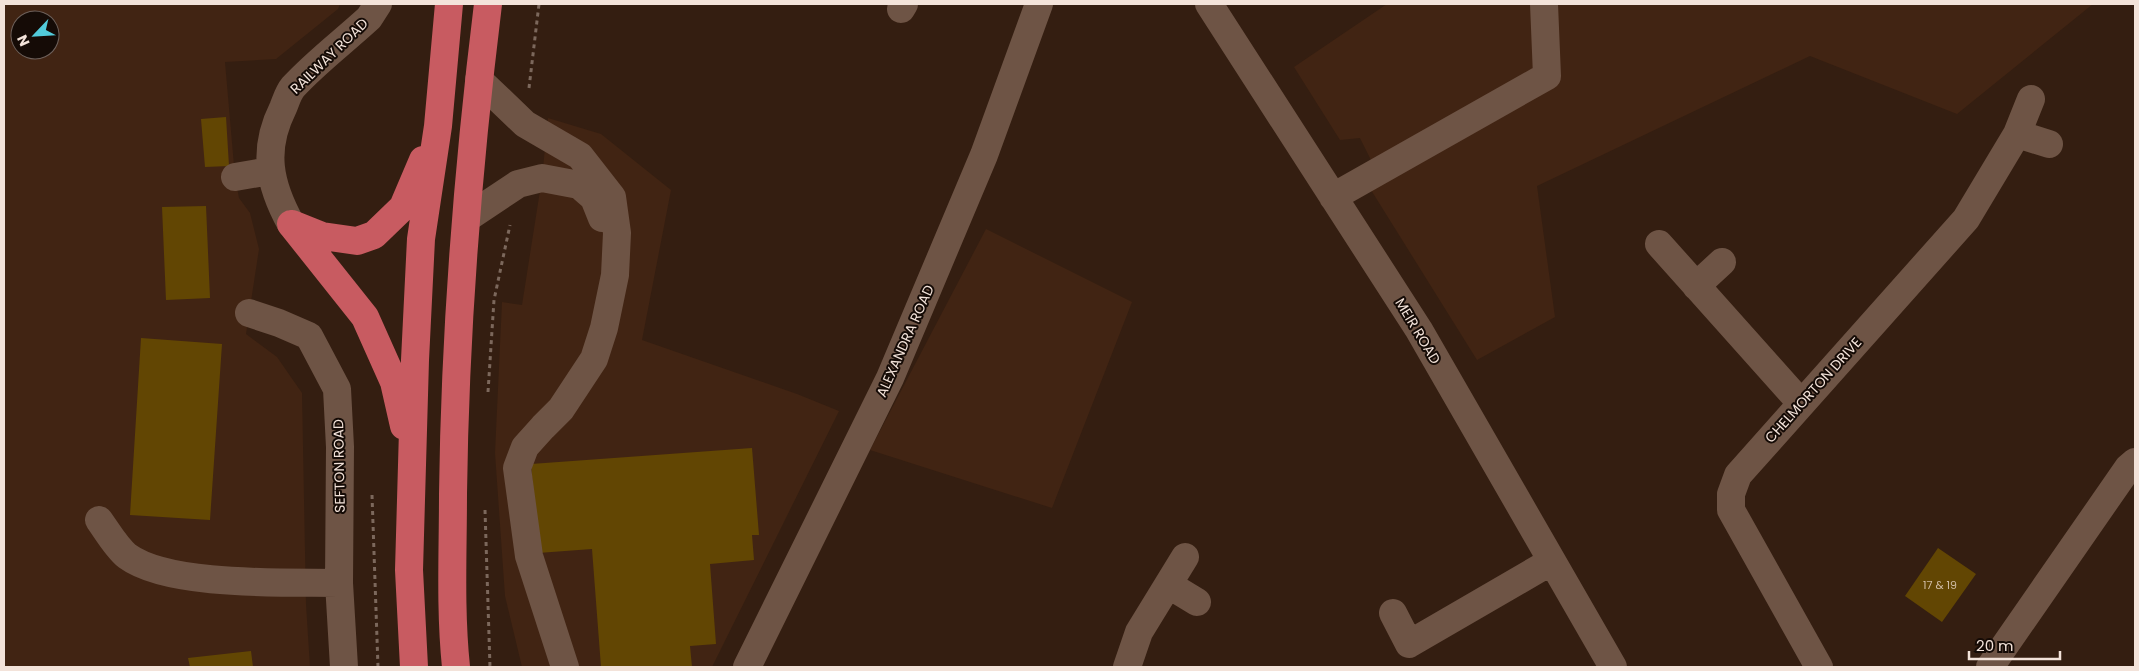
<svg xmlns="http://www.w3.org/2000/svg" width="2139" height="671" font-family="Poppins,sans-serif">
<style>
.built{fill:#412413;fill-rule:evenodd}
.building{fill:#624603}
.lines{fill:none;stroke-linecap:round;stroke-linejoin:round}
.path{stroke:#7c685c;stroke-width:3;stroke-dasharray:4 4;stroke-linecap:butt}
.minor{stroke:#6e5445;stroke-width:28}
.highway{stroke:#c85b61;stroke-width:28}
.labels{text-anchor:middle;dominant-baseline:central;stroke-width:4;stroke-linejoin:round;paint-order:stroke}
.number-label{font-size:11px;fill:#cfbca4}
.street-label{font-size:14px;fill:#f3e3da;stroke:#150b06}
</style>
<rect width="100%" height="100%" fill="#341e11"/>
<path class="built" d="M4,4h336l-2,5 -62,50 -51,3 10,115 4,21 11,15 9,36 -13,85 31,23 25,36 4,211 4,63h-306zM20,20h30v30h-30z
M1387,4h706l-136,110 -147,-58 -273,130 18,131 -78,43 -106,-170 6,-18 -17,-34 -20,2 -46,-73z
M548,118l53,16 70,56 -29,150 155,54 42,17 -127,256h-190l-17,-71 -10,-143 7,-151 20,3 20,-127z
M986,229l146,73 -80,206 -182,-58z"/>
<path class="building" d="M226,117l3,49 -24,1 -4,-48z
M206,206l4,92 -44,2 -4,-93z
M141,338l81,6 -12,176 -80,-5z
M752,448l7,87h-7l2,25 -44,4 6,80 -26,2 2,21h-91l-9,-118 -54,4 -7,-89z
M1938,548l38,26 -34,48 -37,-26z
M251,651l2,16h-63l-2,-9z"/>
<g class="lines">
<path class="path" d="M529,88l10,-84
M488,392l6,-92 16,-75
M372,495l6,172
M485,510l5,157"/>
<path class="minor" d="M1209,4l210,326 194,337
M901,9l3,-5
M479,80l46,44 55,32 32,41 5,36 -2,42 -11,53 -10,31 -33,50 -18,18 -18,20 -8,21 12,88 36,111
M2017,134l32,10
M235,177l35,-6
M1333,197l214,-121 -3,-72
M467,218l51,-34 24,-6 37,7 15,13 8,20
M291,224c-22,-40 -29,-74 -8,-116 3,-7 5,-15 10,-21 23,-25 51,-46 76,-69l9,-14
M1659,244l142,159
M1696,286l26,-24
M249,313l30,10 30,13 28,53 3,58 -1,136 5,84
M99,520c8,11 17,27 28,36 42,31 159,26 212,27
M1169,585l28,17
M1393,613l16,31 143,-83
M747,667l143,-289 94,-223 55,-151
M1127,667l12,-35 46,-75
M1819,667l-88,-157v-16l7,-19 228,-256 51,-85 14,-35
M1990,667l138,-199 7,-6"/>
<path class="highway" d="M291,224l74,93 29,65 10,44
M292,224l30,12 35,5 17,-6 29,-28 20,-47
M414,667l-5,-97 6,-210 6,-121 17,-113 11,-122
M456,667c-6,-58 -3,-115 -3,-173 2,-164 15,-328 35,-490"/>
</g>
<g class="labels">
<g class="number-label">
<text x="1940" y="585">17 &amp; 19</text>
</g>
<g class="street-label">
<text transform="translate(329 56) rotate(-44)">RAILWAY ROAD</text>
<text transform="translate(1418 331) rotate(59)">MEIR ROAD</text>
<text transform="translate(905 341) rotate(-66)">ALEXANDRA ROAD</text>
<text transform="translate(1813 390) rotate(-48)">CHELMORTON DRIVE</text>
<text transform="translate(339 466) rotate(-91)">SEFTON ROAD</text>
</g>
</g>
<rect width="2139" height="671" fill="none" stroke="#f3e3da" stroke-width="10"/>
<g transform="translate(35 35) rotate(245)"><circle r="24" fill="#150b06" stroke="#6e615b"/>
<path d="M0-4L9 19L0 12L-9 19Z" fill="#52cbda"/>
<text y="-8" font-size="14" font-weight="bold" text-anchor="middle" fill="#f3e3da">N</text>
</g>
<path d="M1969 651v8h91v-8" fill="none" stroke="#f3e3da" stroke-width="2.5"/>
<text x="1976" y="651" font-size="15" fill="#f3e3da" stroke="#150b06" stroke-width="4" paint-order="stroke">20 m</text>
</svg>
